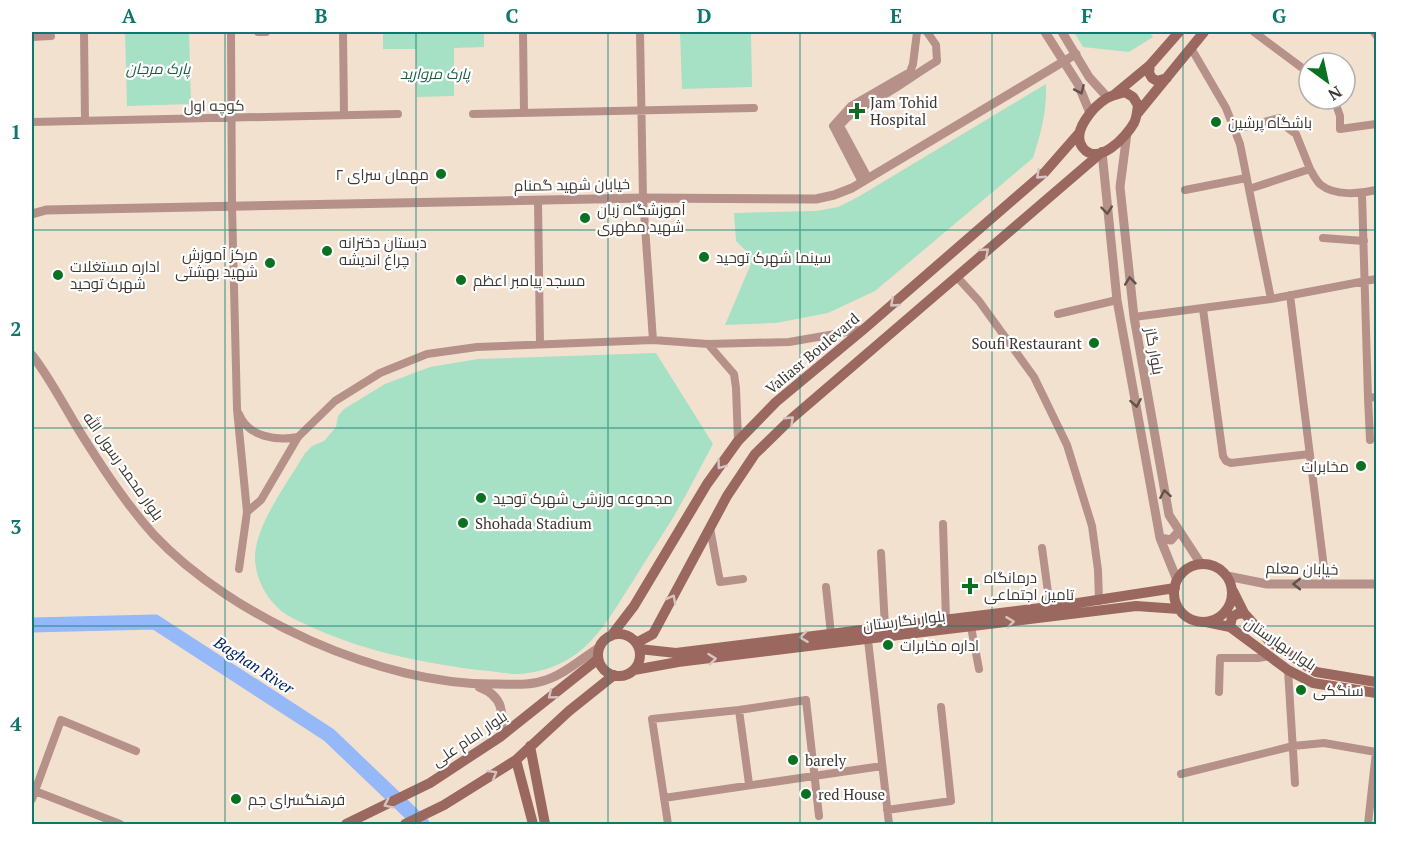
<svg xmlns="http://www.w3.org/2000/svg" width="1408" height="856" font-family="'PT Serif',Cairo,serif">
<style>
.green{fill:#a6e0c5}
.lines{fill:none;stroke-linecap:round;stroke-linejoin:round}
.river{stroke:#94b8f8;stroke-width:15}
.minor{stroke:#b5918a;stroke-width:8}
.tertiary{stroke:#b5918a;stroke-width:9}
.secondary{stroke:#9b685f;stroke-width:10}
.oneway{stroke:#62524c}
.oneway2{stroke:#d7c3bf}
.grid{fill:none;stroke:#0f766e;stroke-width:1.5;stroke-opacity:0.55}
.poi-dot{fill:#0a7121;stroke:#fff;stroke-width:2}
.labels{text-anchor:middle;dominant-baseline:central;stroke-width:4.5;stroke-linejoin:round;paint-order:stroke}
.park-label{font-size:15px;font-style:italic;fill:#195c44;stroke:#fff}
.poi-label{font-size:15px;fill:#3e3731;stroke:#fff;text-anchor:start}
.street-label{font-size:15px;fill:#3e3731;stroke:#fff}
.water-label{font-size:16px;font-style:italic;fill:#002268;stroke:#fff}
.neatline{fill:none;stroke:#0f766e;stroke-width:2}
.grid-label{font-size:20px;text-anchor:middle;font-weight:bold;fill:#0f766e}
</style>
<rect width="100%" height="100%" fill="#f3e1d0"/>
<path class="green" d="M125,32h64l2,72 -64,2z
M383,32h101v15l-30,1v48l-37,1 -1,-48h-33z
M680,32h71l1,55 -70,2z
M1074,32h76l3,5 -24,15 -46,-5z
M1046,84c1,26 -5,49 -13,74l-158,133 -47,22 -52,10 -51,2 25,-59 -4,-15 -10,-10 -2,-28 82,-2 22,-4 20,-10z
M656,353l57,91c-13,24 -25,48 -39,72 -13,22 -28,43 -41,65 -19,29 -35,61 -66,79 -14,8 -32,13 -48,14 -13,0 -27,-3 -40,-4 -56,-7 -111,-18 -163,-41 -10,-5 -22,-9 -32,-16 -17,-13 -28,-33 -29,-54 -1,-33 34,-78 50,-106l7,-7 12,-5 12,-14 2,-11 6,-7 41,-25 45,-17 48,-8z"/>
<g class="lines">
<path class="river" d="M32,625l123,-3 174,113 93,89"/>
<path class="minor" d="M84,32l1,89
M231,32l1,174 5,203 10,103 -8,57
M258,32h8
M343,32l1,83
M523,32l1,81
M640,32l3,166 10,142
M1254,32l55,41
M1374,32l2,3
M32,37l19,-1
M1191,48l35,60 14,36 31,155
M1334,99l6,17v13l36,-5
M473,114l281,-6
M32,122l366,-8
M1234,130l45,-12 10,11 7,5 14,35
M868,178l-28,-52c12,-17 36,-25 54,-37 14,-9 28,-19 43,-28l-1,-16 -9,-13
M862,182l-29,-56 18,-20 59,-34 3,-8 4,-32
M1249,189l61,-20c3,5 6,12 11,16 14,11 39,9 55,5
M1185,190l61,-12
M1362,194l6,204 8,-1
M538,200l2,144
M1323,238l41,3
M957,277l22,24 55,76 33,68 25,81 6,44 1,31
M1290,295l36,289
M1203,309l20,147 3,5 5,2 79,-9
M1058,314l59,-14
M1134,317l137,-18 105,-20
M708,344l26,30 2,14 2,53
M1368,398l2,42
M239,414c9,23 37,27 59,23
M247,512l14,-12 37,-63 37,-36 45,-28 47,-19 50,-7 176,-7 55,4 81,-2 75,-13
M943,524l3,95
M710,528l10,54 23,-3
M1042,548l8,59
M881,553l4,74
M826,587l5,47
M971,627l8,42
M868,640l21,184
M1288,670l7,113
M1219,692l1,-34h38l12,-2
M739,710l10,74
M1181,774l112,-28 31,-3 52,9
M35,791l85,33
M664,798l218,-32
M32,799l29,-79 75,31
M887,810l64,-9 -10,-94
M668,824l-16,-105 87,-9 67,-10 13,116
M1368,824l8,-72"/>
<path class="tertiary" d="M1045,32l33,52 12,29
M1062,32l27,45 19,21
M1127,133l-7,54 14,130 35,198 32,49
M1102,152l15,148 43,238 17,42
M32,214l14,-4 597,-12 173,1 18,-4 18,-7 224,-134
M32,355c18,23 32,51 48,77 22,35 46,72 74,103 77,82 229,151 342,149 17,0 34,2 50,-4 19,-6 36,-22 54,-33
M1160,538l11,2 8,-9
M1227,576l40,8h109
M479,687c26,10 24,26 21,50"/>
<path class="secondary" d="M1150,65l-1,8 3,5 5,3 10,-3
M1125,92l8,5 5,8c-1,6 -1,12 -4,18 -8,14 -36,44 -51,25 -13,-16 11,-42 24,-50 6,-3 11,-4 18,-6z
M1115,94l35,-29 29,-33
M1137,114l67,-82
M1174 593a29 29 0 1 1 58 0a29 29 0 1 1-58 0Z
M1233,591l11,22 25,28 47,31 60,10
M1206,622l24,5 58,43 25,13 63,10
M1230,627l2,-10 5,-3 7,-1
M598 655a21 21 0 1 1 42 0a21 21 0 1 1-42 0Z
M611,636l23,-30 73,-122 31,-43 38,-39 88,-73 181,-157 35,-40
M636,643l17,-9 74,-138 28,-42 36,-35 311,-267
M639,649l37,4 389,-48 110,-17
M634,670l44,-8 458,-56 43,3
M530,746l15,78
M516,760l17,64
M346,824l84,-41 70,-46 98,-78
M405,824l39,-19 72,-45 53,-49 45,-36"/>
</g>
<defs><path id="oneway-chevron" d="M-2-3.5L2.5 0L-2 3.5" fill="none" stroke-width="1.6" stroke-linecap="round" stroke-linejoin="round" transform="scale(1.5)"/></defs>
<g class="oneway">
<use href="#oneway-chevron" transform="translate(1080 90) rotate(66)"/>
<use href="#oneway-chevron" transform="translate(1107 210) rotate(84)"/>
<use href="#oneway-chevron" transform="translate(1130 281) rotate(-96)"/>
<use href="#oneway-chevron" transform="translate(1136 403) rotate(80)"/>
<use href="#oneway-chevron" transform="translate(1165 494) rotate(-100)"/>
<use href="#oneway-chevron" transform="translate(1297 584) rotate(180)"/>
</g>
<g class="oneway2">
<use href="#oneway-chevron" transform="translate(1040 175) rotate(137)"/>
<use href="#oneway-chevron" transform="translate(985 252) rotate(-41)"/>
<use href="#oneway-chevron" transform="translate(894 303) rotate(139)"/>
<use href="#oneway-chevron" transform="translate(790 420) rotate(-43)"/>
<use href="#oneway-chevron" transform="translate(721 465) rotate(126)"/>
<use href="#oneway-chevron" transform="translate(672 599) rotate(-62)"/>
<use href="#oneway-chevron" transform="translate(1010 622) rotate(-7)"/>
<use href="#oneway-chevron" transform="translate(804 637) rotate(173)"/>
<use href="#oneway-chevron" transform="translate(712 659) rotate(-6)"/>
<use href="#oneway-chevron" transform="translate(552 695) rotate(141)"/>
<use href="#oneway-chevron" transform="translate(493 774) rotate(-31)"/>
<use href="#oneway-chevron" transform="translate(388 804) rotate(154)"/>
</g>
<path class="grid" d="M225,32v792M416,32v792M608,32v792M800,32v792M992,32v792M1183,32v792M32,230h1344M32,428h1344M32,626h1344"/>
<g class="poi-dot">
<path d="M854 102h6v6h6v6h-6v6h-6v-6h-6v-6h6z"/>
<circle cx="1216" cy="122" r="6"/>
<circle cx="441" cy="174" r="6"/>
<circle cx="585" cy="218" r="6"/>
<circle cx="327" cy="251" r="6"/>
<circle cx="704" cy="257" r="6"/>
<circle cx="270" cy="263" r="6"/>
<circle cx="58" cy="275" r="6"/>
<circle cx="461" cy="280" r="6"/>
<circle cx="1094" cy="343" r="6"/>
<circle cx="1361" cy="466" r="6"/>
<circle cx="481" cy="498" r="6"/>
<circle cx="463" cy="523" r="6"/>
<path d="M967 577h6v6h6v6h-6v6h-6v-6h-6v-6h6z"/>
<circle cx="888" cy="645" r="6"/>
<circle cx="1301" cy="690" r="6"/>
<circle cx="793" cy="760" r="6"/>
<circle cx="806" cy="794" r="6"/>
<circle cx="236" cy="799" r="6"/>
</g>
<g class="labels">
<g class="park-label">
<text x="158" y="68">پارک مرجان</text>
<text x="435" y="73">پارک مروارید</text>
</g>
<g class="poi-label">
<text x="870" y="102">Jam Tohid<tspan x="870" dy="17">Hospital</tspan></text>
<text x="1228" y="122">باشگاه پرشین</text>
<text x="429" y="174" text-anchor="end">مهمان سرای ۲</text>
<text x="597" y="209">آموزشگاه زبان<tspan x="597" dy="17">شهید مطهری</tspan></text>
<text x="339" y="242">دبستان دخترانه<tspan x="339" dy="17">چراغ اندیشه</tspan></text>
<text x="258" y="254" text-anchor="end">مرکز آموزش<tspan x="258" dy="17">شهید بهشتی</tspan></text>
<text x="716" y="257">سینما شهرک توحید</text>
<text x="70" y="266">اداره مستغلات<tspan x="70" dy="17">شهرک توحید</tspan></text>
<text x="473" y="280">مسجد پیامبر اعظم</text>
<text x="1082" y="343" text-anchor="end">Soufi Restaurant</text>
<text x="1349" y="466" text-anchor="end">مخابرات</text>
<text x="493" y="498">مجموعه ورزشی شهرک توحید</text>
<text x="475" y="523">Shohada Stadium</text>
<text x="984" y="577">درمانگاه<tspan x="984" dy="17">تامین اجتماعی</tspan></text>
<text x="900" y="645">اداره مخابرات</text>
<text x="1313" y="690">سنگکی</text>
<text x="805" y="760">barely</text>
<text x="818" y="794">red House</text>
<text x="248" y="799">فرهنگسرای جم</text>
</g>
<g class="street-label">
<text transform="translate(214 105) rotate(-1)">کوچه اول</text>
<text transform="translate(572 184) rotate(-1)">خیابان شهید گمنام</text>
<text transform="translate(1155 351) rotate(80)">بلوار گاز</text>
<text transform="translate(812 353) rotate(-40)">Valiasr Boulevard</text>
<text transform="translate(124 466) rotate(55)">بلوار محمد رسول الله</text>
<text transform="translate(1302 568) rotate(1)">خیابان معلم</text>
<text transform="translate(904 620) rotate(-7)">بلوار نگارستان</text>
<text transform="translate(1281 643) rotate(34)">بلوار بهارستان</text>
<text transform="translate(469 738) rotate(-34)">بلوار امام علی</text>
</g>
<g class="water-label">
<text transform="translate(254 665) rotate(33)">Baghan River</text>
</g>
</g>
<rect width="1408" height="856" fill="none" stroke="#ffffff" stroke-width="66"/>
<g transform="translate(1327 81) rotate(147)"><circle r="28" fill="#ffffff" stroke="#b2afad" stroke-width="1.5"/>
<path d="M0-4.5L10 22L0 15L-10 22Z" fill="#0a7121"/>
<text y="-9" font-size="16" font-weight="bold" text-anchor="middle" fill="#3e3731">N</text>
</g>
<rect x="33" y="33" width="1342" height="790" class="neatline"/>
<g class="grid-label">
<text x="129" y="23">A</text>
<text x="321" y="23">B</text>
<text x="512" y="23">C</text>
<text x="704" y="23">D</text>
<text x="896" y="23">E</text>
<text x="1087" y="23">F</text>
<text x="1279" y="23">G</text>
<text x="16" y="139">1</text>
<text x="16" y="336">2</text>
<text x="16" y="534">3</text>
<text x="16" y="731">4</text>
</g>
</svg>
